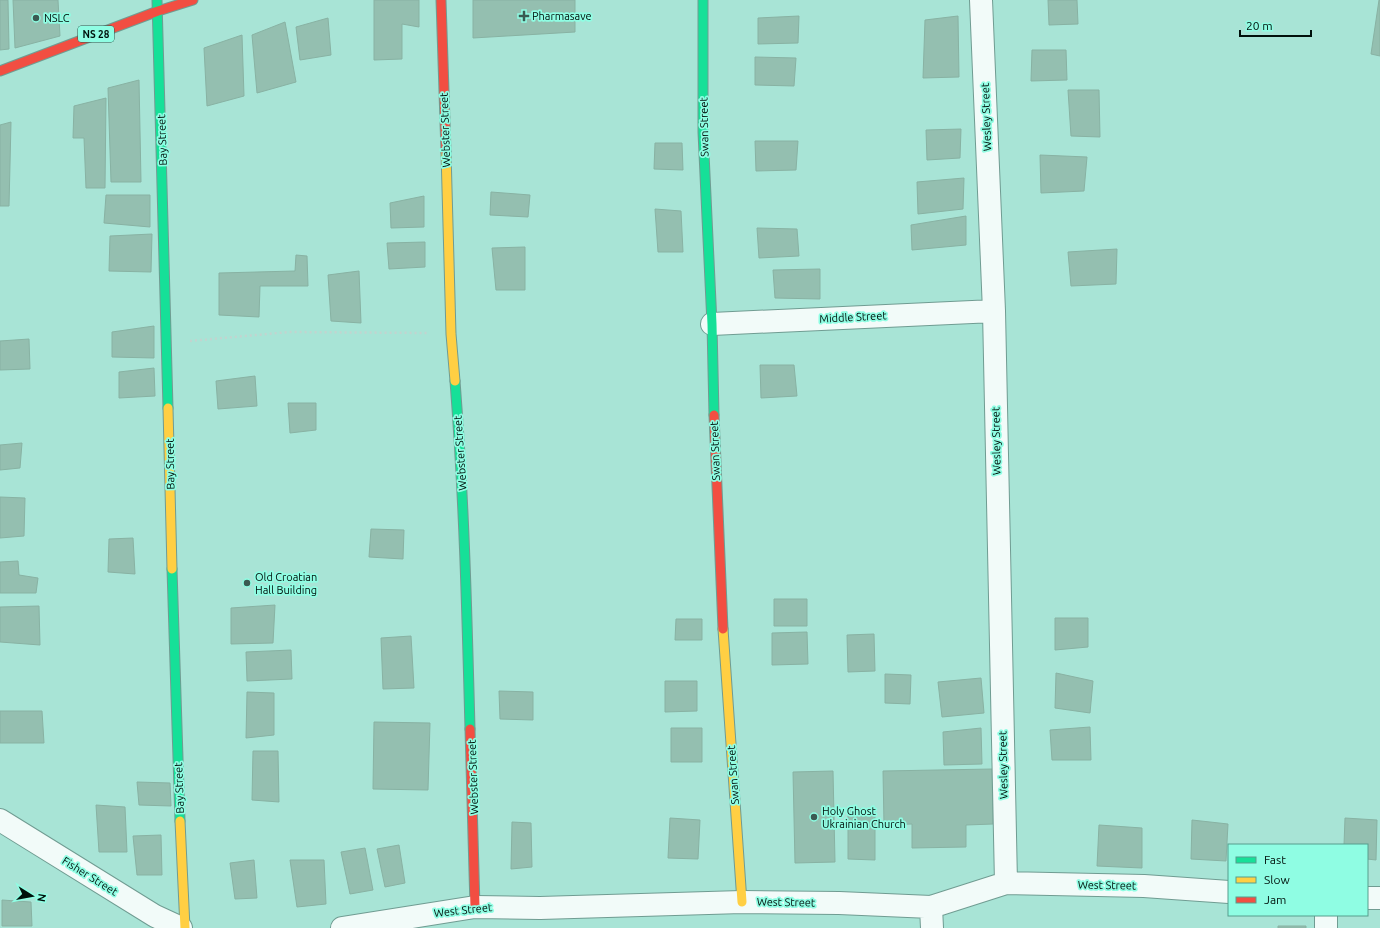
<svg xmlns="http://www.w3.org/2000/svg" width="1380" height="928" font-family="Ubuntu,sans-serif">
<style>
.building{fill:#94bfb0;stroke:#88b2a3}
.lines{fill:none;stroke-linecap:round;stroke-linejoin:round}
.street-casing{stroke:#709c92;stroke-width:24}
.fast-casing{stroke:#709c92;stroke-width:11}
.slow-casing{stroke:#709c92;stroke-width:11}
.jam-casing{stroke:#709c92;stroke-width:11}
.path{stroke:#c2d4cf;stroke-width:2.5;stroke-dasharray:2 3;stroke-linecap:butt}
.street{stroke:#f2fbf9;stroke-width:22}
.fast{stroke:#16e098;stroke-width:9}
.slow{stroke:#ffcf43;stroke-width:9}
.jam{stroke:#f24e42;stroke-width:9}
.poi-dot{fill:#3b5a52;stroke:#8ffde3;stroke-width:1.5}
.labels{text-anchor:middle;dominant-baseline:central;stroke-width:3.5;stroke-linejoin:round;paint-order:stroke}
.shield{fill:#8ffde3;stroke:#2b574c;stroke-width:1}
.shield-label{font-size:10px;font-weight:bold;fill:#00100b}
.poi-label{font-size:11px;fill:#00100b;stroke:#8ffde3;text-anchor:start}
.street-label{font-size:11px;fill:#00100b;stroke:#8ffde3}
</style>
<rect width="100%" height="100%" fill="#a8e4d6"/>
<path class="building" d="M0,0h8l1,49 -9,1z
M13,0h45l2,36 -45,12z
M374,0h45v27l-17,-3v35l-28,1z
M473,0h102v32l-102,6z
M1048,0h29l1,24 -29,1z
M1379,0h1v56l-9,-2z
M799,16l-1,27 -40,1v-26z
M958,16l1,61 -36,1 2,-58z
M328,18l3,37 -31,5 -4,-33z
M285,22l11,60 -39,11 -5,-58z
M242,35l2,61 -37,10 -3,-58z
M1032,50h34l1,30 -36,1z
M755,57l41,1 -2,28 -39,-1z
M139,80l2,102h-30l-3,-94z
M1068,90h31l1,47 -29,-1z
M106,98l-1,90h-19l-2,-50h-11l1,-32z
M11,122l-2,84h-9v-81z
M961,129l-1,29 -33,2 -1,-30z
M755,141h43l-2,29 -40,1z
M655,143h27l1,27 -29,-1z
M1040,155l47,2 -3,34 -43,2z
M964,178l-1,31 -45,5 -1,-32z
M491,192l39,3 -2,22 -38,-2z
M106,195h44v32l-46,-4z
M424,196v31l-33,1 -1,-25z
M655,209l26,2 2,41h-25z
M966,216v29l-54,5 -1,-25z
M757,228l40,1 2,27 -40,2z
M152,234l-1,38 -42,-1 1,-35z
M425,242v25l-36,2 -2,-26z
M525,247v43h-29l-4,-42z
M1117,249l-1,35 -45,2 -3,-34z
M296,255l11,1 1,30h-48l-1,31 -40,-2v-42l76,-2z
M820,269v30l-45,-1 -2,-28z
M359,271l2,52 -30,-2 -3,-46z
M154,326v32l-42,-1v-25z
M29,339l1,30 -30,1v-29z
M760,365h34l3,31 -36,2z
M154,368l1,28 -36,2v-26z
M255,376l2,30 -39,3 -2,-28z
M288,403h28v27l-26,3z
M22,443l-2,25 -20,2v-25z
M0,497l25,1 -1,38 -24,2z
M371,529l33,1 -1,29 -34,-2z
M133,538l2,36 -27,-2 1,-33z
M18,561l1,14 19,3 -2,15h-36v-31z
M774,599h33v27h-33z
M275,605l-2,38 -42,1v-36z
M39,606l1,39 -40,-3v-35z
M1055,618h33v29l-33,3z
M676,619h26v21h-27z
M807,632l1,32 -36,1v-32z
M874,634l1,37 -27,1 -1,-37z
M411,636l3,52 -31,1 -2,-51z
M291,650l1,29 -45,2 -1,-29z
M1056,673l37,8 -3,32 -35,-5z
M885,674l26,1 -1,29 -25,-1z
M981,678l3,35 -42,4 -4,-35z
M665,681h32v30l-32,1z
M499,691l34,1v28l-33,-1z
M247,692l27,1v42l-28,3z
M0,711h42l2,32h-44z
M374,722l56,1 -2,67 -55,-1z
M1090,727l1,33h-39l-2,-30z
M671,728h31v34h-31z
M981,728l1,36 -38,1 -1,-33z
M253,751h25l1,51 -27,-2z
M992,769l1,55 -27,1v22l-54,1v-24l-28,1 -1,-54z
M833,771l2,91 -40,1 -2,-91z
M137,782l33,1 1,23 -32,-1z
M96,805l29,2 2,45h-28z
M848,808l27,2v50l-27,-1z
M670,818l30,2 -2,39 -30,-1z
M1345,818l32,2 -1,40 -9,-1v-14h-23z
M1192,820l36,4 -2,37 -35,-2z
M512,822l19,1 1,44 -21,2z
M1099,825l43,3v40l-45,-2z
M161,835l1,40h-25l-4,-39z
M399,845l6,38 -20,4 -8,-38z
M365,848l8,42 -23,4 -9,-42z
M254,860l3,38 -22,1 -5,-36z
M290,860h34l2,44 -29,3z
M2,900l29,2 1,24h-30z
M1278,926h28v2h-28z"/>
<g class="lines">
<defs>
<path id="street" d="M981,0l13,311 12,572
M712,324l282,-13
M0,820l155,96 26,12
M1367,898h13
M931,907l1,21
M1326,915v13
M342,928l133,-21 65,1 202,-6 97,1 92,4 75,-24 138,3 85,6"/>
<path id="fast" d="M157,0l11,408
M703,0v132l9,192 2,91
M455,381c9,116 12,232 15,348
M172,569l8,252"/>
<path id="slow" d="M446,152l5,182 4,47
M168,408l4,161
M723,629l19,273
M180,821l5,107"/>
<path id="jam" d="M441,0l5,152
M0,71l158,-60 35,-11
M714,415l9,214
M470,729l5,178"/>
</defs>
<use href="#street" class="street-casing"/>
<use href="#fast" class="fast-casing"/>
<use href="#slow" class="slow-casing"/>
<use href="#jam" class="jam-casing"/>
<path class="path" d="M190,341l99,-9 139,1"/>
<use href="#street" class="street"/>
<use href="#fast" class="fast"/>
<use href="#slow" class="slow"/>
<use href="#jam" class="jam"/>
</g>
<g class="poi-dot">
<path d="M522 10h4v4h4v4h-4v4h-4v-4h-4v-4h4z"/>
<circle cx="36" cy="18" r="4"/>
<circle cx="247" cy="583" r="4"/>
<circle cx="814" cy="817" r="4"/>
</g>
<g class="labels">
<rect class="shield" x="78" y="26" width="36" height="16" rx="3"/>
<g class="shield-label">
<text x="96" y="34">NS 28</text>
</g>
<g class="poi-label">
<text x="532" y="16">Pharmasave</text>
<text x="44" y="18">NSLC</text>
<text x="255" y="577">Old Croatian<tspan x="255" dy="13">Hall Building</tspan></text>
<text x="822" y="811">Holy Ghost<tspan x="822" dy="13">Ukrainian Church</tspan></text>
</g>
<g class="street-label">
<text transform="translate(986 117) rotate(-92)">Wesley Street</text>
<text transform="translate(704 127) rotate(-91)">Swan Street</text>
<text transform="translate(445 130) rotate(-92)">Webster Street</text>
<text transform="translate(162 140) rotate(-92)">Bay Street</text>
<text transform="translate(853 317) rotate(-3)">Middle Street</text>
<text transform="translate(996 441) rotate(-91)">Wesley Street</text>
<text transform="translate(715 451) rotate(-92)">Swan Street</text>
<text transform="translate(460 453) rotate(-94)">Webster Street</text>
<text transform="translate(170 464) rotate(-91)">Bay Street</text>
<text transform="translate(1003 765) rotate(-91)">Wesley Street</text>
<text transform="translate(733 775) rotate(-94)">Swan Street</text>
<text transform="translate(473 777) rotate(-92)">Webster Street</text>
<text transform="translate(179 788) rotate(-92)">Bay Street</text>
<text transform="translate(90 876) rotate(32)">Fisher Street</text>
<text transform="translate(1107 885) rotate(1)">West Street</text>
<text transform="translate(786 902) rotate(1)">West Street</text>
<text transform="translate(463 910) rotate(-6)">West Street</text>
</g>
</g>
<rect x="1228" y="844" width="140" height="72" fill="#8ffde3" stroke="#569e8d"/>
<rect x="1236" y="857" width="20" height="6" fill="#16e098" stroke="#569e8d"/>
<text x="1264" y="864" font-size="12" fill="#00100b">Fast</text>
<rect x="1236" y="877" width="20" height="6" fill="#ffcf43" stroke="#569e8d"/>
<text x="1264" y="884" font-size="12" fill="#00100b">Slow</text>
<rect x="1236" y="897" width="20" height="6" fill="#f24e42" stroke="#569e8d"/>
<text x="1264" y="904" font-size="12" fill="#00100b">Jam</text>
<g transform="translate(32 896) rotate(101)" stroke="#8ffde3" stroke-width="3" paint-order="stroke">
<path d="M0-3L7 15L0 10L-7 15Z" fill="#00100b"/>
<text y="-6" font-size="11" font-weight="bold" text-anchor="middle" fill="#00100b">N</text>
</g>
<path d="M1240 30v6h71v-6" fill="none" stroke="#00100b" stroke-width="2"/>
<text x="1246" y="30" font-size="12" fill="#00100b" stroke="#8ffde3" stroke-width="3" paint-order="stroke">20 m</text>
</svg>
